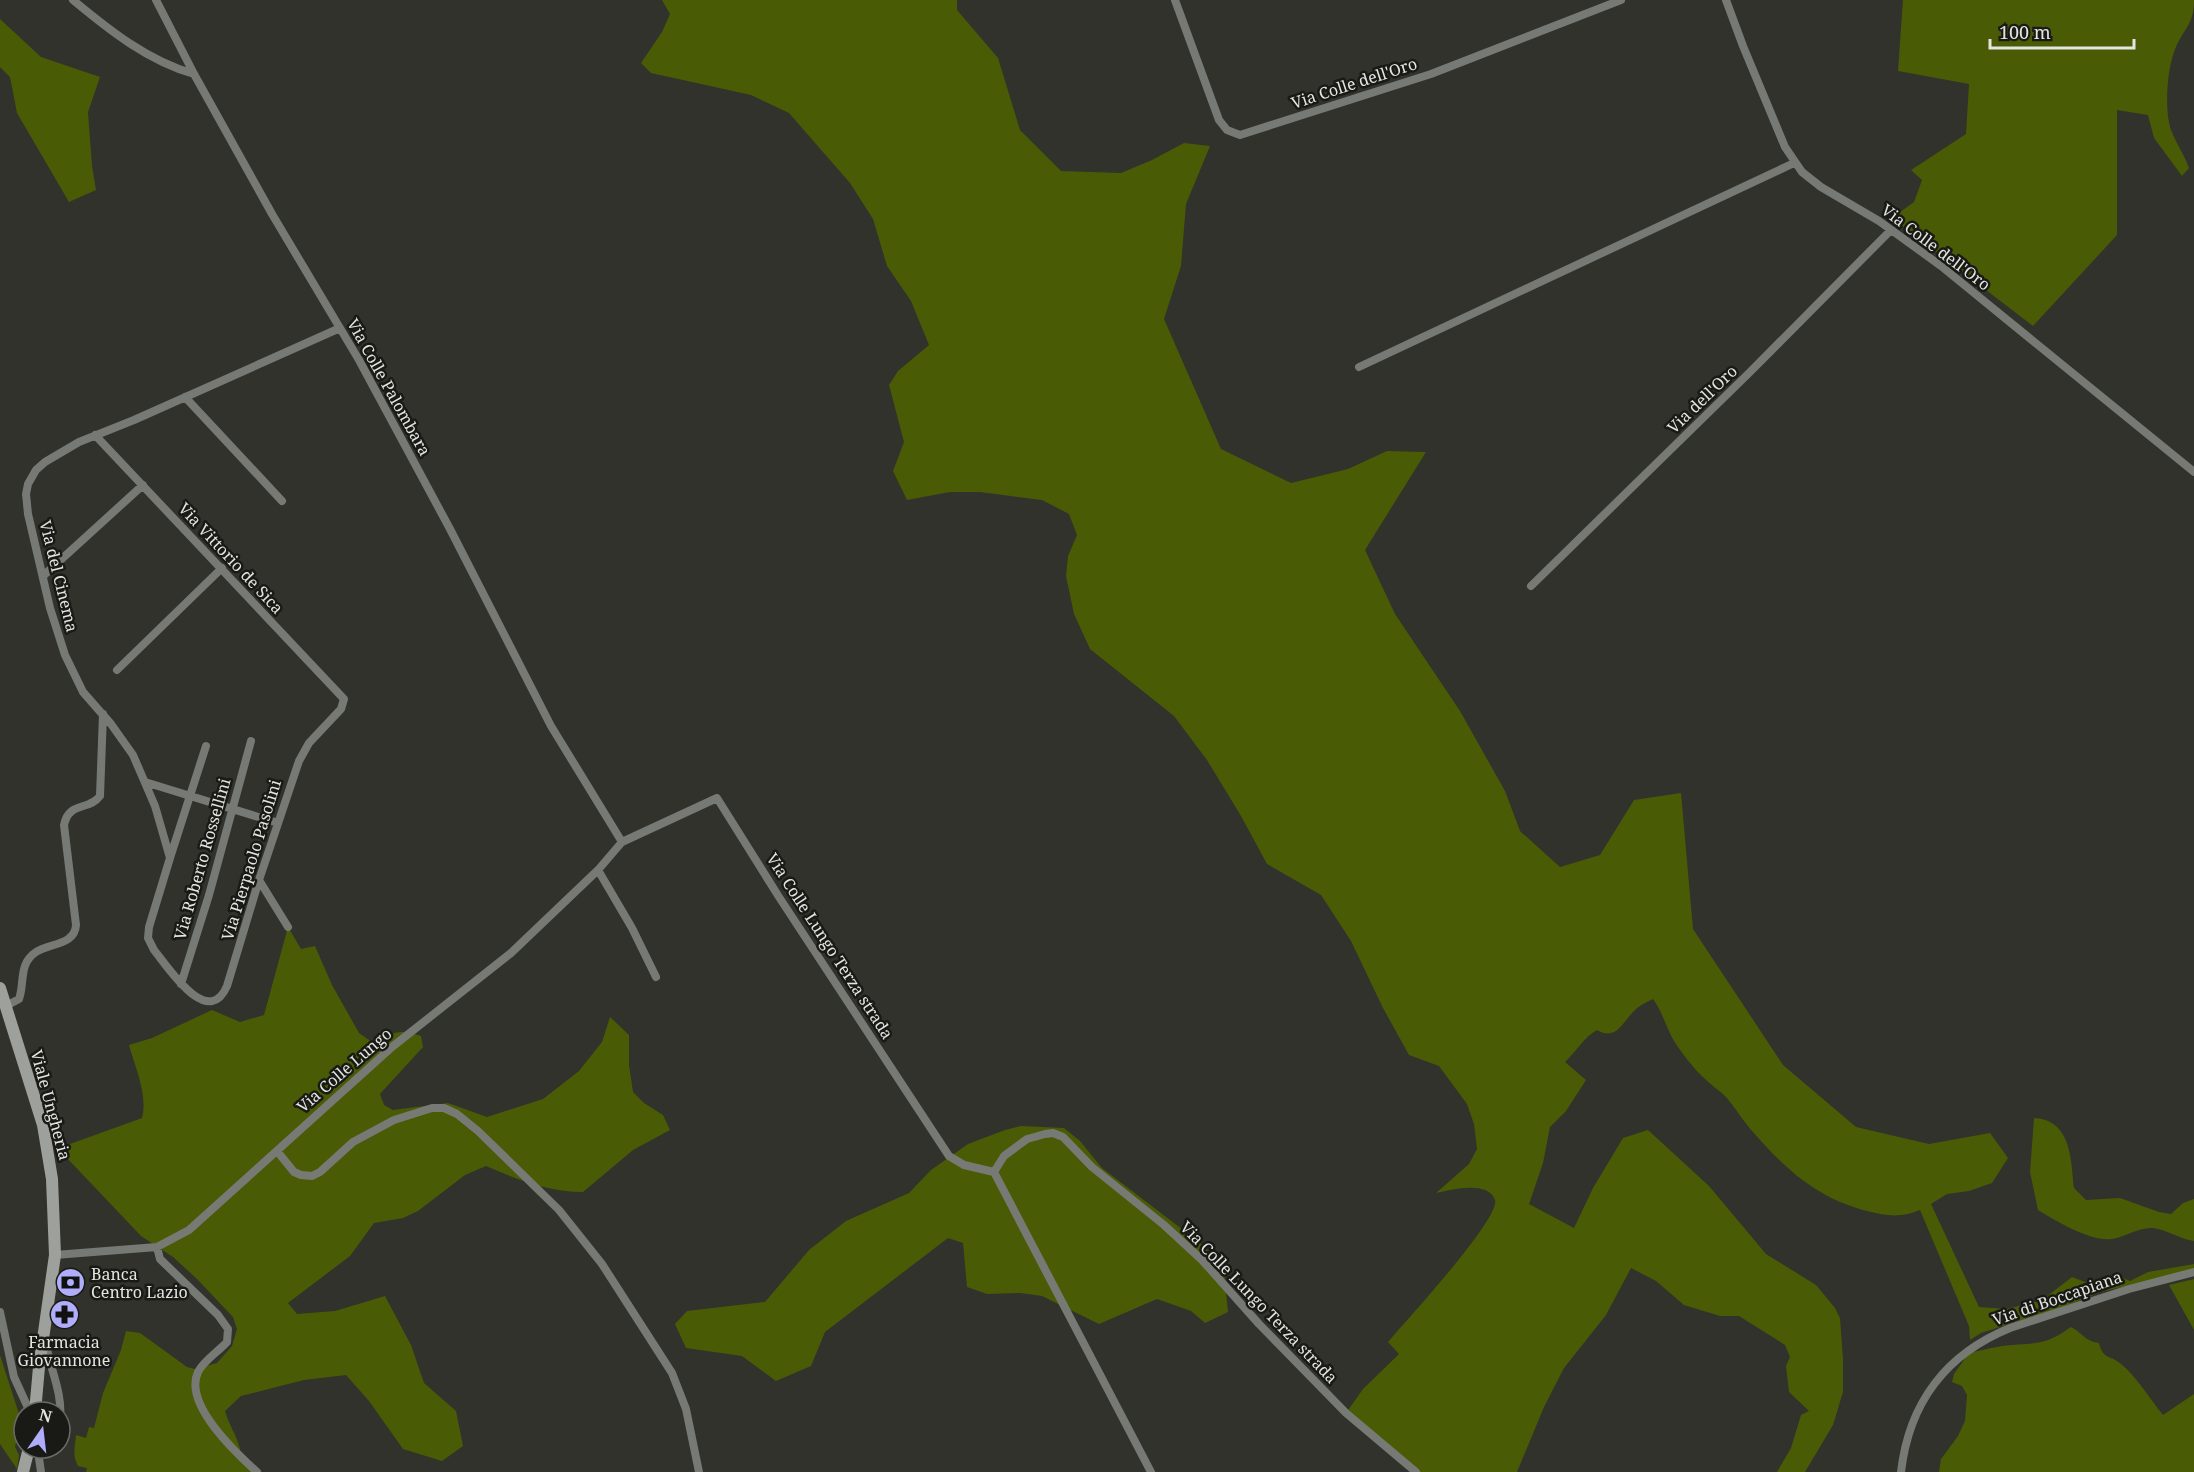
<svg xmlns="http://www.w3.org/2000/svg" width="2194" height="1472" font-family="'Noto Serif',serif">
<style>
.green{fill:#4a5b05}
.lines{fill:none;stroke-linecap:round;stroke-linejoin:round}
.street{stroke:#777975;stroke-width:8}
.secondary{stroke:#9ea19b;stroke-width:12}
.labels{text-anchor:middle;dominant-baseline:central;stroke-width:5;stroke-linejoin:round;paint-order:stroke}
.street-label{font-size:16px;fill:#e4e5e1;stroke:#191a16}
.poi-label{font-size:16px;fill:#e4e5e1;stroke:#191a16;text-anchor:start}
</style>
<rect width="100%" height="100%" fill="#30322b"/>
<path class="green" d="M662,0h295v10l41,48 22,72 41,41 60,2 31,-13 32,-17 26,3 -24,58 -5,62 -17,53 57,130 70,34 57,-14 39,-18 39,1 -61,98 30,64 65,97 45,80 15,40 40,36 40,-12 34,-55 47,-7 12,136 90,136 73,62 73,17 61,-11 18,25 -16,25 -23,8 -22,3 -16,10 48,103 28,2 35,-9 30,-23 13,5 5,4 9,-2 15,-10 16,7 18,-9 46,-8v6l-93,22 -38,15 -82,26 -11,7 -1,-14 -49,-116c-20,8 -33,6 -53,1 -49,-12 -82,-42 -114,-79 -10,-11 -18,-25 -28,-36 -6,-6 -14,-11 -21,-18 -9,-8 -19,-21 -26,-31 -11,-15 -14,-33 -25,-48 -4,2 -9,4 -13,7 -16,10 -21,37 -43,24 -13,7 -21,22 -32,32l21,18 -20,31 -16,16 -7,36 -14,41 45,24 19,-40 30,-50 25,-8 61,56 57,68 50,31 19,23 5,10 3,41v33l-10,33 -28,47h-28l14,-24 10,-33 8,-4 -20,-19 -3,-26 4,-9 -5,-12 -46,-29h-19l-36,-11 -28,-24 -25,-13 -25,47 -42,53 -20,39 -27,65h-101l-70,-59 17,-24 36,-35 -11,-12c16,-19 113,-124 107,-142 -7,-20 -44,-10 -59,-7l33,-29 8,-15 -3,-25 -7,-20 -28,-38 -30,-11 -26,-47 -32,-67 -30,-46 -54,-31 -26,-48 -34,-56 -33,-44 -84,-67 -16,-35 -8,-38 2,-20 9,-21 -8,-21 -27,-14 -62,-8h-30l-43,8 -14,-29 11,-29 -15,-57 9,-14 31,-26 -18,-44 -24,-35 -14,-47 -23,-36 -61,-70 -38,-18 -100,-22 -10,-10 21,-31 8,-18z
M1903,0h291c0,24 -9,27 -18,47 -9,19 -12,63 -5,83 5,13 13,24 18,38l-7,8 -28,-38 -6,-23 -31,-5v125l-84,91 -141,-108 22,-16 8,-22 -11,-10 55,-36 3,-50 -71,-13z
M0,19l41,38 59,20 -12,35 4,54 4,24 -27,12 -52,-89 -7,-36 -10,-10z
M288,927l13,22 14,-3 17,39 27,48 16,11c19,-13 24,-15 46,-8l2,11 -43,47 4,11 9,5 55,-7 39,14 56,-18 36,-28 23,-29 8,-25 19,18v30l4,27 11,11 19,12 7,15 -37,20 -50,42c-34,0 -67,-13 -97,-26l-21,9 -47,36 -15,7 -29,5 -24,33 -62,47 9,11 38,-3 50,-15 26,49 13,38 32,28 7,35 -21,15 -39,-12 -34,-48 -23,-26 -42,5 -63,16 -16,15c4,14 12,25 15,38l-3,5 20,18h-171l1,-4 -9,-2c-6,-11 -3,-19 -2,-31l10,3 3,-11 5,1 9,-35 18,-43 5,-19 14,2 47,34 8,2 22,-6 15,-17 5,-17 -4,-12 -36,-38 -24,-22 -32,-21 -75,-79 4,-13 72,-26c6,-23 -7,-51 -13,-73l23,-7 60,-28 28,12 24,-7z
M2034,1118c38,2 37,43 40,70l12,12 34,-2 39,14 12,2 12,-11 11,-4v42c-14,-2 -27,-11 -41,-13 -14,-1 -28,9 -41,11 -21,3 -56,-18 -74,-29l-8,-38z
M1021,1126l43,2 16,13 22,27 102,78 20,26 4,40 -23,11 -14,-12 -34,-12 -58,25 -57,-28 -22,-3 -33,1 -20,-7 -4,-44 -15,-5 -123,94 -14,34 -35,15 -34,-25 -56,-8 -11,-24 12,-13 78,-9 44,-52 37,-29 63,-28 22,-23 37,-26 37,-14z
M2194,1279v51l-25,-45z
M2071,1327c12,6 13,14 28,16 4,17 12,12 22,21 15,12 29,35 42,51l31,-21v78h-255l2,-13 17,-23 7,-15 2,-26 -5,-9 -10,-4 2,-8 15,-21c14,-3 28,-7 43,-8 27,-2 35,-1 59,-18z
M0,1355l21,65 -6,27 4,8 -2,14 -17,-25z"/>
<g class="lines">
<path class="street" d="M73,0c36,30 75,61 121,74
M156,0l38,74 78,140 87,146 91,169 101,197 71,116
M1175,0l44,120 8,10 13,5 191,-61 190,-74
M1726,0l17,46 42,101 17,25 19,15 58,34 62,45 253,206
M1359,367l435,-204
M185,397l97,104
M95,435l249,264 -3,10 -32,34 -10,18 -40,119 -32,106c-19,44 -59,-19 -73,-36l-6,-12 1,-11 21,-69 -15,-52 -22,-51 -22,-31 -28,-32 -18,-37 -15,-47 -22,-94 -2,-20 2,-10 8,-14 9,-8 34,-20 55,-22 206,-92
M43,576l100,-91
M1531,586l219,-214 141,-142
M117,670l105,-102
M145,782l133,41
M170,858l36,-112
M598,870l34,58 24,49
M259,880l29,47
M181,984l28,-89 42,-154
M6,1006l13,-7c6,-16 -1,-35 17,-47 14,-9 39,-7 40,-27l-12,-100c5,-24 25,-14 36,-29l3,-82
M277,1151l17,21 7,3 11,1 8,-4 33,-30 41,-22 38,-12h12l13,6 21,17 81,79 43,54 70,109 14,36 13,63
M994,1172l10,-16 23,-17 18,-5 8,-1 10,4 29,30 72,58 38,35 57,64 87,89 70,59
M157,1247l3,12 58,56 10,14 -1,13c-9,10 -23,18 -29,30 -15,32 38,81 59,100
M55,1255l102,-8 32,-17 203,-183 119,-94 87,-83 24,-28 95,-44 62,99 170,259 15,9 30,7 157,300
M0,1312l14,65 16,35
M46,1344c4,25 17,49 14,76
M41,1472l-2,-14 6,-10
M1901,1472c8,-69 45,-118 109,-144l119,-39 65,-17"/>
<path class="secondary" d="M0,988l43,137 9,54 3,76 -16,112 -4,45
M23,1472l6,-24"/>
</g>
<defs>
<symbol id="bank-disc" viewBox="-11 -11 22 22"><circle r="9.5" fill="#b0aefa" stroke="#191a16"/><path d="M-6-4H6V4H-6ZM0-2.3a2.3 2.3 0 1 0 0 4.6a2.3 2.3 0 1 0 0-4.6Z" fill="#111"/></symbol>
<symbol id="pharmacy-disc" viewBox="-11 -11 22 22"><circle r="9.5" fill="#b0aefa" stroke="#191a16"/><path d="M-2-6h4v4h4v4h-4v4h-4v-4h-4v-4h4Z" fill="#111"/></symbol>
</defs>
<g fill-rule="evenodd">
<use href="#bank-disc" x="54" y="1266" width="33" height="33"/>
<use href="#pharmacy-disc" x="48" y="1298" width="33" height="33"/>
</g>
<g class="labels">
<g class="street-label">
<text transform="translate(1354 83) rotate(-18)">Via Colle dell'Oro</text>
<text transform="translate(1936 247) rotate(37)">Via Colle dell'Oro</text>
<text transform="translate(389 387) rotate(61)">Via Colle Palombara</text>
<text transform="translate(1702 399) rotate(-44)">Via dell'Oro</text>
<text transform="translate(231 558) rotate(47)">Via Vittorio de Sica</text>
<text transform="translate(59 576) rotate(76)">Via del Cinema</text>
<text transform="translate(202 859) rotate(-74)">Via Roberto Rossellini</text>
<text transform="translate(251 860) rotate(-73)">Via Pierpaolo Pasolini</text>
<text transform="translate(830 946) rotate(57)">Via Colle Lungo Terza strada</text>
<text transform="translate(344 1070) rotate(-41)">Via Colle Lungo</text>
<text transform="translate(51 1105) rotate(75)">Viale Ungheria</text>
<text transform="translate(2057 1298) rotate(-19)">Via di Boccapiana</text>
<text transform="translate(1259 1302) rotate(46)">Via Colle Lungo Terza strada</text>
</g>
<g class="poi-label">
<text x="91" y="1274">Banca<tspan x="91" dy="18">Centro Lazio</tspan></text>
<text x="64" y="1342" text-anchor="middle">Farmacia<tspan x="64" dy="18">Giovannone</tspan></text>
</g>
</g>
<g transform="translate(42 1430) rotate(14)"><circle r="28" fill="#191a16" stroke="#6a6b67" stroke-width="1.5"/>
<path d="M0-4.5L10 22L0 15L-10 22Z" fill="#b0aefa"/>
<text y="-9" font-size="16" font-weight="bold" text-anchor="middle" fill="#e4e5e1">N</text>
</g>
<path d="M1990 39v9h144v-9" fill="none" stroke="#e4e5e1" stroke-width="3"/>
<text x="1999" y="39" font-size="18" fill="#e4e5e1" stroke="#191a16" stroke-width="4.5" paint-order="stroke">100 m</text>
</svg>
